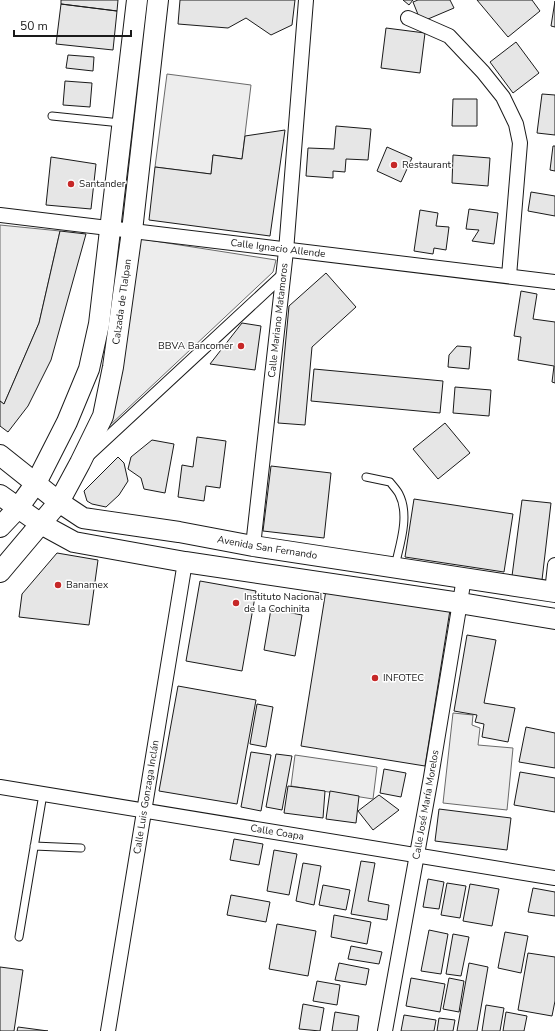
<svg xmlns="http://www.w3.org/2000/svg" width="555" height="1031" font-family="'Nunito Sans',sans-serif">
<style>
.built{fill:#ededed;stroke:#6a6a6a}
.building{fill:#e6e6e6;stroke:#1a1a1a}
.lines{fill:none;stroke-linecap:round;stroke-linejoin:round}
.service-casing{stroke:#1a1a1a;stroke-width:9}
.pedestrian-casing{stroke:#1a1a1a;stroke-width:13}
.minor-casing{stroke:#1a1a1a;stroke-width:16}
.secondary-casing{stroke:#1a1a1a;stroke-width:22}
.service{stroke:#fff;stroke-width:7}
.pedestrian{stroke:#fff;stroke-width:11}
.minor{stroke:#fff;stroke-width:14}
.secondary{stroke:#fff;stroke-width:20}
.poi-dot{fill:#c62828;stroke:#fff;stroke-width:1.5}
.labels{text-anchor:middle;dominant-baseline:central;stroke-width:3;stroke-linejoin:round;paint-order:stroke}
.poi-label{font-size:10px;fill:#1a1a1a;stroke:#fff;text-anchor:start}
.street-label{font-size:10px;fill:#1a1a1a;stroke:#fff}
</style>
<rect width="100%" height="100%" fill="#fff"/>
<path class="built" d="M167,74l84,11 -9,74 -29,-4 -2,19 -56,-7z
M0,225l60,6 -21,92 -35,81 -4,-3z
M135,238l141,22 -3,12 -164,154z
M453,713l20,2 -1,10 8,3 -2,17 35,3 -6,62 -64,-7z
M295,755l82,12 -4,32 -82,-13z"/>
<path class="building" d="M61,0h57l-1,11 -56,-7z
M180,0h115l-3,25 -21,10 -25,-17 -18,10 -50,-4z
M403,0h10l-4,5z
M418,0h32l4,8 -33,14 -8,-20z
M477,0h55l8,11 -32,26z
M555,1v26l-4,-1z
M61,4l56,7 -4,39 -57,-6z
M386,28l39,5 -5,40 -39,-5z
M516,42l23,31 -26,20 -23,-31z
M68,55l26,2 -1,14 -27,-3z
M65,81l27,2 -2,24 -27,-2z
M542,94l13,1v40l-18,-2z
M453,99h24v27h-25z
M336,126l35,3 -3,31 -22,-1 -1,13 -12,-1v7l-27,-2 2,-28 26,1z
M285,130l-15,106 -121,-16 6,-53 56,7 2,-19 29,4 3,-23z
M553,146h2v25l-5,-1z
M387,147l25,11 -11,24 -24,-11z
M453,155l37,3 -2,28 -36,-3z
M51,157l45,7 -5,45 -45,-4z
M531,192l24,4v20l-27,-5z
M469,209l29,4 -4,31 -22,-3 7,-11 -13,-1z
M420,210l18,3 -2,13 13,1 -3,23 -12,-2 -1,6 -19,-3z
M60,231l26,3 -35,126 -23,46 -20,26 -8,-6v-25l4,3 35,-81z
M326,273l30,34 -44,40 -7,78 -27,-2 11,-117z
M521,291l16,3 -4,25 22,3v61l-3,-1 2,-16 -36,-6 3,-23 -7,-1z
M242,323l19,3 -6,44 -45,-6z
M457,346l14,1 -2,22 -21,-2 1,-12z
M314,369l129,12 -3,32 -129,-12z
M455,387l36,3 -2,26 -36,-3z
M445,423l25,30 -32,26 -25,-30z
M197,437l29,4 -6,47 -14,-2 -2,15 -26,-4 4,-32 11,2z
M152,440l22,4 -9,49 -21,-4 -3,-11 -13,-9 3,-12z
M118,457l6,6 4,18 -9,14 -13,12 -14,-3 -5,-3 -3,-10z
M271,466l60,7 -7,65 -61,-7z
M414,499l99,15 -9,58 -99,-15z
M522,500l29,3 -9,77 -30,-4z
M57,553l41,7 -9,65 -70,-8 3,-23z
M200,581l56,10 -14,80 -56,-10z
M326,590l124,20 -25,156 -124,-20z
M271,609l31,6 -7,41 -31,-6z
M467,635l29,5 -12,63 31,5 -7,34 -26,-5 2,-13 -9,-2 2,-7 -23,-4z
M178,686l78,14 -19,104 -78,-13z
M257,704l16,3 -7,40 -16,-3z
M526,727l29,6v35l-36,-6z
M251,752l20,3 -10,56 -20,-4z
M276,754l16,2 -10,54 -16,-3z
M384,769l22,4 -5,24 -21,-4z
M520,772l35,6v34l-41,-7z
M288,786l37,5 -2,27 -39,-5z
M330,791l29,5 -3,27 -30,-4z
M379,795l20,15 -26,20 -15,-19z
M439,809l72,9 -4,32 -72,-9z
M234,839l29,5 -4,21 -29,-5z
M274,850l23,4 -8,41 -22,-4z
M361,861l14,2 -7,38 21,4 -2,15 -36,-6z
M303,863l18,3 -7,39 -18,-4z
M428,879l16,3 -5,27 -16,-2z
M447,883l19,3 -6,32 -19,-3z
M470,884l29,5 -7,37 -29,-5z
M323,885l27,5 -4,20 -27,-5z
M533,888l22,4v24l-27,-4z
M231,895l39,7 -4,20 -39,-7z
M334,915l37,7 -4,22 -36,-7z
M277,924l39,7 -8,45 -39,-7z
M429,930l19,4 -7,40 -20,-3z
M505,932l23,4 -7,37 -23,-5z
M453,934l16,3 -8,39 -15,-2z
M351,946l31,6 -3,12 -31,-5z
M528,953l27,4v44l-3,15 -34,-6z
M339,963l30,6 -3,16 -31,-5z
M469,963l19,4 -11,64h-20z
M0,967l23,3 -9,61h-14z
M411,978l34,6 -5,28 -34,-6z
M449,978l15,3 -5,31 -16,-3z
M317,981l23,4 -3,20 -24,-4z
M303,1004l21,4 -4,23 -21,-2z
M486,1005l18,3 -4,23h-18z
M335,1012l24,4 -2,15h-25z
M506,1012l21,4 -3,15h-21z
M404,1015l32,5 -2,11h-33z
M439,1018l16,2 -2,11h-16z
M18,1027l30,4h-31z"/>
<g class="lines">
<defs>
<path id="service" d="M52,116l69,7
M366,477l24,5c3,4 7,8 9,12 11,21 1,50 -4,72
M34,846l47,2
M19,937l24,-143"/>
<path id="pedestrian" d="M90,454l193,-179"/>
<g id="minor">
<path d="M408,18l41,18 34,36 20,25 13,27 4,19 -11,133"/>
<path id="s1" d="M0,215l555,67"/>
<path id="s2" d="M253,546l33,-295 20,-251"/>
<path d="M552,592l3,-27"/>
<path id="s3" d="M0,787l555,91"/>
<path id="s4" d="M108,1031l77,-469"/>
<path id="s5" d="M385,1031l46,-254 33,-199"/>
</g>
<g id="secondary">
<path id="s6" d="M0,455l59,47 24,16 96,14 74,14 302,46"/>
<path d="M0,495l41,29 33,18 111,20 275,41 95,16"/>
<path d="M0,527l18,-19 18,-25 31,-61 22,-53 10,-45 38,-324"/>
<path id="s7" d="M0,572l59,-70 21,-39 23,-47 10,-49 19,-136 26,-231"/>
</g>
</defs>
<use href="#service" class="service-casing"/>
<use href="#pedestrian" class="pedestrian-casing"/>
<use href="#minor" class="minor-casing"/>
<use href="#secondary" class="secondary-casing"/>
<use href="#service" class="service"/>
<use href="#pedestrian" class="pedestrian"/>
<use href="#minor" class="minor"/>
<use href="#secondary" class="secondary"/>
</g>
<g class="poi-dot">
<circle cx="394" cy="165" r="4"/>
<circle cx="71" cy="184" r="4"/>
<circle cx="241" cy="346" r="4"/>
<circle cx="58" cy="585" r="4"/>
<circle cx="236" cy="603" r="4"/>
<circle cx="375" cy="678" r="4"/>
</g>
<g class="labels">
<g class="poi-label">
<text x="402" y="165">Restaurant</text>
<text x="79" y="184">Santander</text>
<text x="233" y="346" text-anchor="end">BBVA Bancomer</text>
<text x="66" y="585">Banamex</text>
<text x="244" y="597">Instituto Nacional<tspan x="244" dy="12">de la Cochinita</tspan></text>
<text x="383" y="678">INFOTEC</text>
</g>
<g class="street-label">
<text stroke="none"><textPath href="#s1" startOffset="280">Calle Ignacio Allende</textPath></text>
<text stroke="none"><textPath href="#s7" startOffset="304">Calzada de Tlalpan</textPath></text>
<text stroke="none"><textPath href="#s2" startOffset="227">Calle Mariano Matamoros</textPath></text>
<text stroke="none"><textPath href="#s6" startOffset="291">Avenida San Fernando</textPath></text>
<text stroke="none"><textPath href="#s4" startOffset="237">Calle Luis Gonzaga Inclán</textPath></text>
<text stroke="none"><textPath href="#s5" startOffset="230">Calle José María Morelos</textPath></text>
<text stroke="none"><textPath href="#s3" startOffset="281">Calle Coapa</textPath></text>
</g>
</g>
<path d="M14 30v6h117v-6" fill="none" stroke="#1a1a1a" stroke-width="2"/>
<text x="20" y="30" font-size="12" fill="#1a1a1a" stroke="#ffffff" stroke-width="3" paint-order="stroke">50 m</text>
</svg>
